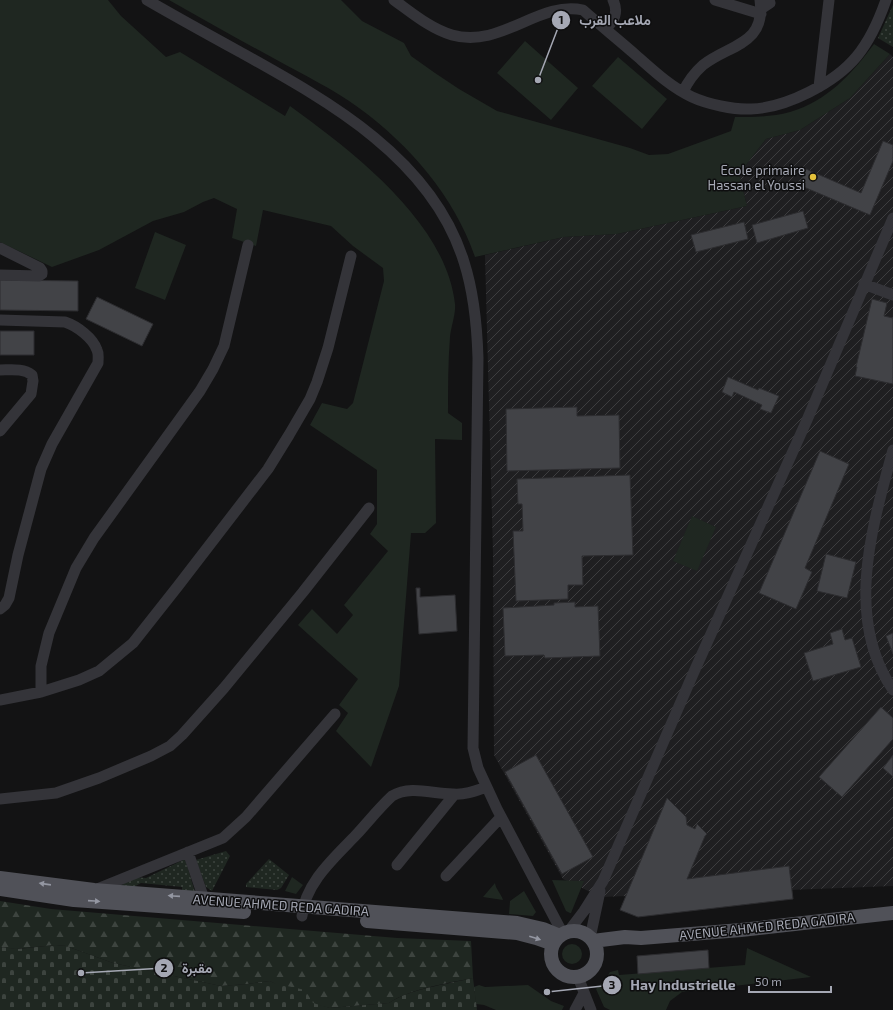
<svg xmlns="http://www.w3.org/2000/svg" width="893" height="1010" font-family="'Exo 2',Vazirmatn,sans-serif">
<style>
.industrial{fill:url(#industrial-furrows)}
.grass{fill:#1f2721}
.forest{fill:url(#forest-firs)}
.cemetery{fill:url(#cemetery-stones)}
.park{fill:url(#park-dots)}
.building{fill:#424347;stroke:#2d2d30}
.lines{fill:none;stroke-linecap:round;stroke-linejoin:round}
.minor{stroke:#343439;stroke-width:11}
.major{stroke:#505158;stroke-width:14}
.oneway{fill:#9497a2}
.poi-dot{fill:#e4c13b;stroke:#0e0e0f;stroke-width:1.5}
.labels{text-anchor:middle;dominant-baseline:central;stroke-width:3;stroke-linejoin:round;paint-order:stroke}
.poi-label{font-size:13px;fill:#a5a8b4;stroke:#0e0e0f;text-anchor:end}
.street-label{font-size:13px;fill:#a5a8b4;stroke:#0e0e0f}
.leader{fill:none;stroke:#a5a8b4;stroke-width:1.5}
.callout-dot{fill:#a5a8b4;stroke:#0e0e0f;stroke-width:1.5}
.mark-label{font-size:12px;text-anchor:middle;font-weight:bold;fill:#111}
.callout-label{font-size:14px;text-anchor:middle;font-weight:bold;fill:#a5a8b4;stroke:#0e0e0f;stroke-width:3;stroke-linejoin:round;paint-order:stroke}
</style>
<defs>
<pattern id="industrial-furrows" width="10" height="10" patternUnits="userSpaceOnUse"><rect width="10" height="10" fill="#1f1f21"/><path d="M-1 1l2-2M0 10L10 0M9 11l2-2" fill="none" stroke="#3d3d3f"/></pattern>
<pattern id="forest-firs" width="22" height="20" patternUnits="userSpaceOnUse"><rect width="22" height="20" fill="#1f2721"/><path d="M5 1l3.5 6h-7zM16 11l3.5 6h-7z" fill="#3d443f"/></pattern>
<pattern id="cemetery-stones" width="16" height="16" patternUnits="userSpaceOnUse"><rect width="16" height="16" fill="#1f2721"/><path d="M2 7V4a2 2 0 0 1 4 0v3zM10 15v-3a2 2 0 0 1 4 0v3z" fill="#3d443f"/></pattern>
<pattern id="park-dots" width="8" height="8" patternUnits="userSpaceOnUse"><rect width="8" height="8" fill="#1f2721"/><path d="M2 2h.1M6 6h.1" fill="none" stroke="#3d443f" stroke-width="1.8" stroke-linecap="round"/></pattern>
</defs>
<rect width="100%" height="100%" fill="#131314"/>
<path class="industrial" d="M890,54l3,3v829l-292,11 -38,-18 -69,-124 -1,-202 -8,-298 79,-18 53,-3 130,-28 -8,-32 27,-35 34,-9 50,-32z"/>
<path class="grass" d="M0,0h108l13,16 45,41 14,-5 105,64 5,-10c62,45 156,116 165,198 1,10 -4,22 -5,33 -2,25 -2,51 -2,76l14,10v17l-27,-1 1,84 -11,10h-14l-12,153 -28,81 -35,-36 12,-18 -9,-8 19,-26 -60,-54 14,-16 25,25 16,-19 -9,-10 44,-54 -18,-17 7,-10v-54l-67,-45 12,-22 25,6 6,-6 31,-122 -1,-13 -30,-22 -22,-20 -68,-16 -7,36 -24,-8 5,-29 -23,-11 -11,4 -19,10 -31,9 -54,29 -47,17 -52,-25z
M169,0h172l21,21 42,22 7,13 24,17 24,16 38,22 133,37 19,7 19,-1 63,-23 4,-14c18,0 37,0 55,-5 37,-11 62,-38 84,-68l16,10 -40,44 -50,32 -34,9 -27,35 8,32 -130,28 -53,3 -89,20c-20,-59 -65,-112 -116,-149 -26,-19 -55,-33 -84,-49 -35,-19 -71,-39 -106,-59z
M525,41l53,47 -27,32 -54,-47z
M618,57l49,42 -25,30 -50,-43z
M155,232l31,13 -21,55 -30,-12z
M692,516l24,11 -19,44 -24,-10z
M292,877l11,8 -7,9 -11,-3z
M552,880l32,1 -13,32h-1l-4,-2z
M495,883c1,7 6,10 8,17l-20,-3z
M524,891l12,21 -3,4 -24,-2 1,-13z
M562 954a10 10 0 1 1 20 0a10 10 0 1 1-20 0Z
M747,948l64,29 -129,15 -12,9 -4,9h-56l-6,-3 -8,-18 8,-8 6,-9 8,-2 1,5 126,-10z
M479,985l6,2 43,-2 23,16 13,5 -2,4h-66l-12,-5 -8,-1 -2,-17z"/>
<path class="forest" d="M0,901l51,8 346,29 74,3 2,37c-25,5 -64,11 -84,25l-59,5 -17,-4 -43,-23 -23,3 -26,2 -108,-23 -47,-17 -11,-1 -39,4 -16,-2z"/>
<path class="cemetery" d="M55,945l11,1 47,17 108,23 26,-2 23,-3 4,2 31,7 8,13 17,5 59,-5c20,-14 59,-19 84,-25l4,32h-477v-63l18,2z"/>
<path class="park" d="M893,5v42l-15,-9z
M226,851l4,5 -18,35 -6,-4 -10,-27z
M185,859l10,33 -13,-2v-3l-41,-4 -11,6 -8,-2 1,-5 11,-5 12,1z
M269,859l20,16 -8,13 -4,2 -31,-3v-3z"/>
<path class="building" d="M883,141l10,4v16l-23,54 -71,-30 7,-16 55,24z
M803,211l5,17 -51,15 -5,-18z
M744,222l4,17 -52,13 -5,-17z
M0,280l78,1v30l-78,-1z
M97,297l56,27 -11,22 -56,-27z
M872,299l15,4 -3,13 9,2v66l-38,-8 2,-9h-1z
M0,331h34v24h-34z
M728,377l30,13 1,-2 20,8 -8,17 -11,-4 2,-4 -28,-13 -2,5 -10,-5z
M577,407v9l42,-1 1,53 -113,3 -1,-62z
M820,451l29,13 -44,104 7,4 -16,37 -37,-16z
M630,475l3,80 -51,1 1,29h-15v14l-52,2 -3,-70h10l-1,-27h-4l-1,-25z
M826,554l30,8 -9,36 -30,-7z
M416,588h4v9l35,-2 2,36 -38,3z
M575,602v5l23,-1 2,50 -55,2 -1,-3 -39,1 -2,-48 51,-3v-2z
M842,629l3,11 7,-2 9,29 -48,14 -9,-28 29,-9 -3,-11z
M893,633v21l-7,-18z
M881,707l12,11v21l-51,58 -23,-20z
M536,755l57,102 -31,17 -57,-102z
M893,755v22l-10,-9z
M667,798l19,19 1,8 8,4 2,-5 10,10 -2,2 -18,43 102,-13 4,33 -155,18 -18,-7z
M708,950l1,18 -71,6 -1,-18z"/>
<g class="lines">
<path class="minor" d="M147,0c31,18 62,35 93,52 88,49 192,106 224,210 10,31 13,63 14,96l-5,390 5,20 19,41 66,125
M394,0c18,13 37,29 58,35 49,14 87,-35 131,-25 18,16 37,31 55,47 17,15 33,30 54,40 15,7 42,13 59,12 35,-1 84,-26 106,-53 14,-17 22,-36 29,-56
M715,0l46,14
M761,9l9,-6 -1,-3
M606,29c8,-9 13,-16 7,-29
M819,87l10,-87
M683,92c5,-11 11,-19 20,-27 27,-21 63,-20 57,-65
M0,248l40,20 2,3v3l-3,2 -39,-1
M864,284l29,11
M0,320l65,2c12,4 28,16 32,28 2,4 1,8 1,13l-46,81 -11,25 -23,86 -9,43 -4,7 -5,4
M0,370c11,0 23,-2 32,5l1,6 -2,13 -31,37
M893,450c-21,77 -49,168 0,240
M41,692v-26l8,-33 27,-65 18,-30 106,-147 13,-22 11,-23 24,-101
M0,700l41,-8 38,-12 20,-9 34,-28 45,-57 90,-117 21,-34 21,-36 7,-17 11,-34 23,-92
M0,799l56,-6 43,-15 52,-22 19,-10 12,-11 42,-47 79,-96 66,-84
M188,852l16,47
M397,865l57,-70
M446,876l55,-59
M97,889l126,-51 23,-21 89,-103
M302,916c3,-33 32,-58 54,-81 12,-13 23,-27 36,-39 19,-11 40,-2 61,-2 12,1 22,-3 33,-7
M568,932l16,-21 19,-30 90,-207 114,-254 86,-202
M590,938l10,-47
M578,977l13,33
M575,1010l9,-17"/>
<path class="major" d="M0,878l94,12 423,33 26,6 17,7
M0,889l74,11 170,12
M367,921l150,12 19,5 17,6
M551 954a23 23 0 1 1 46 0a23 23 0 1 1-46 0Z
M593,941l32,-4 16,1 100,-8 152,-17"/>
</g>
<defs><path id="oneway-solid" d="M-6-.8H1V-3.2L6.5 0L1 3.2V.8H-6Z"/></defs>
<g class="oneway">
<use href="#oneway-solid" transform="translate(45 884) rotate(-172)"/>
<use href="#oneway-solid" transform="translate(174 896) rotate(-176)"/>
<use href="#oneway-solid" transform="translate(94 901) rotate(4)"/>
<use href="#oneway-solid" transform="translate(535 938) rotate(17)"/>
</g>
<circle class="poi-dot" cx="813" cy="177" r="4"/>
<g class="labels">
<g class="poi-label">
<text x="805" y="170">Ecole primaire<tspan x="805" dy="15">Hassan el Youssi</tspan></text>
</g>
<g class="street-label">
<text transform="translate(281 905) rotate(4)">AVENUE AHMED REDA GADIRA</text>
<text transform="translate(767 926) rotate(-6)">AVENUE AHMED REDA GADIRA</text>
</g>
</g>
<path class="leader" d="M538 80L561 20M81 973L164 968M547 992L612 985"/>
<g class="callout-dot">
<circle cx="538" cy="80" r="4"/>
<circle cx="81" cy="973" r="4"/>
<circle cx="547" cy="992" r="4"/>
<circle cx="561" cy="20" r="10"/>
<circle cx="164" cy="968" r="10"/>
<circle cx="612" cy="985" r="10"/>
</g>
<g class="mark-label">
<text x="561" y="24">1</text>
<text x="164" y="972">2</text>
<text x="612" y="989">3</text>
</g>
<g class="callout-label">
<text x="615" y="25">ملاعب القرب</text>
<text x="197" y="973">مقبرة</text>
<text x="683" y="990">Hay Industrielle</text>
</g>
<path d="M749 986v6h82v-6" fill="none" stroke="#a5a8b4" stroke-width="2"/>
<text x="755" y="986" font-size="12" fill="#a5a8b4" stroke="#0e0e0f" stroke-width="3" paint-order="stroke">50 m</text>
</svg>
